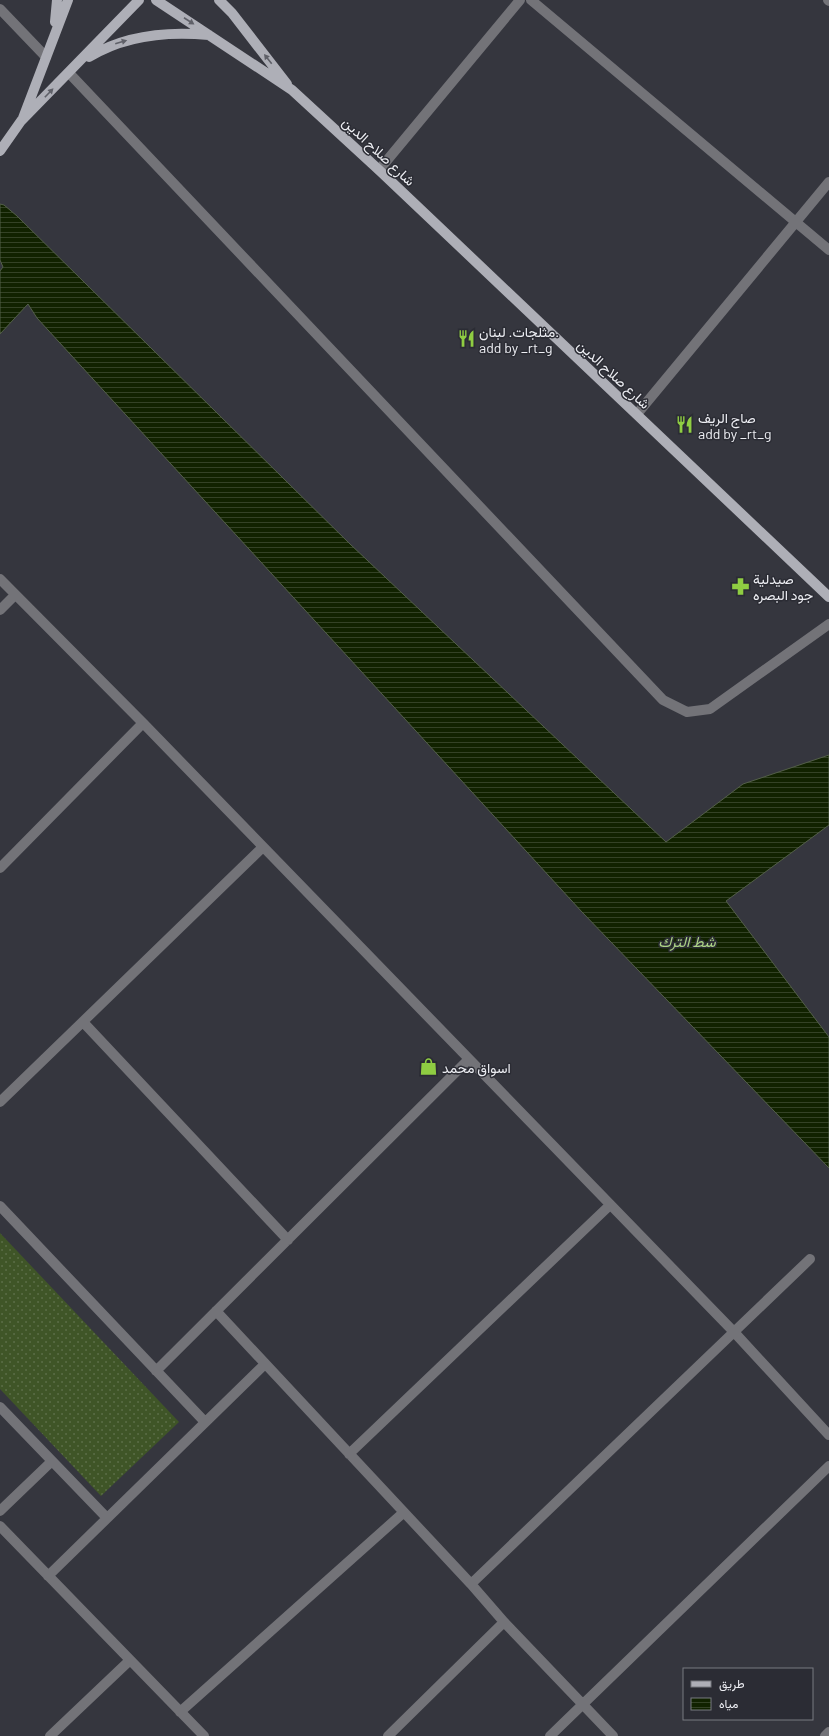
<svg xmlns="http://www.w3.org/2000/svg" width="829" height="1736" font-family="Barlow,Vazirmatn,sans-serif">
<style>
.garden{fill:url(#garden-dots)}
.water{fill:url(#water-rules);stroke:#535f49}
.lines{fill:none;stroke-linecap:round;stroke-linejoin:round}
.minor{stroke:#737378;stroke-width:10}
.major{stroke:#aeafb7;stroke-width:10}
.oneway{fill:#5f6068}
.labels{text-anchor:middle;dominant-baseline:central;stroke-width:3;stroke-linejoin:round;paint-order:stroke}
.street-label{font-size:14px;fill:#edeef3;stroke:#2b2c34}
.poi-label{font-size:14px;fill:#edeef3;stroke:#2b2c34;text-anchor:start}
.water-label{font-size:15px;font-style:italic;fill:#acd386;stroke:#2b2c34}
</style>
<defs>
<pattern id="garden-dots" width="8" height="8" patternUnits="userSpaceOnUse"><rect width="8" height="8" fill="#3f5527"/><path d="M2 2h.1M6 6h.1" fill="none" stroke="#5b6e47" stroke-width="1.8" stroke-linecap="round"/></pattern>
<pattern id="water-rules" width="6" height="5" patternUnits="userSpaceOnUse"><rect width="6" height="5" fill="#120"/><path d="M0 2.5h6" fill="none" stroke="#344226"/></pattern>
</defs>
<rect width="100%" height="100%" fill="#35363e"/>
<path class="garden" d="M0,1233l179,189 -78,74 -101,-107z"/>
<path class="water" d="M0,204l4,1 13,11 333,328 316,298 77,-58 86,-29v70l-103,76 103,136v131l-247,-256 -545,-594 -9,-14 -28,30v-63l3,-4 -3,-7z"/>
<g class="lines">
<path class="minor" d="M531,0l298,250
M828,0l1,1
M0,9l46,48
M69,73l594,627 24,12 23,-3 119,-85
M379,170l141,-170
M637,414l192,-232
M0,579l143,144 591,609 95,103
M0,610l15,-15
M0,868l143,-145
M83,1022l205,218
M0,1102l263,-255
M0,1206l205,216
M216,1311l255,273 33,38 109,114
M156,1371l313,-312
M0,1407l107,111
M349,1454l261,-249
M0,1511l52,-50
M0,1526l204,210
M48,1576l217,-212
M471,1584l339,-325
M180,1712l223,-199
M50,1736l80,-76
M388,1736l116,-114
M550,1736l279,-270
M825,1736l4,-4"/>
<path class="major" d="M156,0l136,90 87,80 450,427
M219,0l13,13 55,71
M55,22l2,-22
M89,57c36,-22 78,-26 120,-22
M23,118l45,-118
M0,151l21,-30 118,-121"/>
</g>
<defs><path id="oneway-solid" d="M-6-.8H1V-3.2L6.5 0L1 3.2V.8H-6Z"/></defs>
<g class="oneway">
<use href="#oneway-solid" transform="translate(189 21) rotate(33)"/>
<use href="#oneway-solid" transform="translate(121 42) rotate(-16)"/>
<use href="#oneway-solid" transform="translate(268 59) rotate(-128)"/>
<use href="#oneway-solid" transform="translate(49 93) rotate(-46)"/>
</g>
<defs>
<symbol id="restaurant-bare" viewBox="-9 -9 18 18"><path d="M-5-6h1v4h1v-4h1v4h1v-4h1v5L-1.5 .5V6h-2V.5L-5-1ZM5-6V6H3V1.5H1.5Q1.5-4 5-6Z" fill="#8fcd42" stroke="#2b2c34" stroke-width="2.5" paint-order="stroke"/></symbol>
<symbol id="pharmacy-bare" viewBox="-9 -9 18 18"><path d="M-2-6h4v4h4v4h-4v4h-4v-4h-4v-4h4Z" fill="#8fcd42" stroke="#2b2c34" stroke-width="2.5" paint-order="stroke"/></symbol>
<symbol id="shop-bare" viewBox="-9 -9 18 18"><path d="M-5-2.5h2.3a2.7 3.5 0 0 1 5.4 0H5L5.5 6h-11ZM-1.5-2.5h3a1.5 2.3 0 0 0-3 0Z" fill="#8fcd42" stroke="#2b2c34" stroke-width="2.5" paint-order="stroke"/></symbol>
</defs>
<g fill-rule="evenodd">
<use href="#restaurant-bare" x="454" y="326" width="25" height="25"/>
<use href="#restaurant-bare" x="672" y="412" width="25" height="25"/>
<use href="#pharmacy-bare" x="728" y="574" width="25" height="25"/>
<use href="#shop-bare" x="416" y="1054" width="25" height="25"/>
</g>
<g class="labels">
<g class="street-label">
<text transform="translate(379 151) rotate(43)">شارع صلاح الدين</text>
<text transform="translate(614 374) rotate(43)">شارع صلاح الدين</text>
</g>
<g class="poi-label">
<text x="479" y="331">مثلجات. لبنان.<tspan x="479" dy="16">add by _rt_g</tspan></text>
<text x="698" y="417">صاج الريف<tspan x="698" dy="16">add by _rt_g</tspan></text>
<text x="753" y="578">صيدلية<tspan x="753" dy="16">جود البصره</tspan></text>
<text x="442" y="1067">اسواق محمد</text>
</g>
<g class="water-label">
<text x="687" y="941">شط الترك</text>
</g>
</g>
<rect x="683" y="1668" width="130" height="52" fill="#2b2c34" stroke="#797a80"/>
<rect x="691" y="1681" width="20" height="6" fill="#aeafb7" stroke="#797a80"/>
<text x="719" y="1688" font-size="12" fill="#edeef3">طريق</text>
<rect x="691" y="1698" width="20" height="12" fill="url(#water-rules)" stroke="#797a80"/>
<text x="719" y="1708" font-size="12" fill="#edeef3">مياه</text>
</svg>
